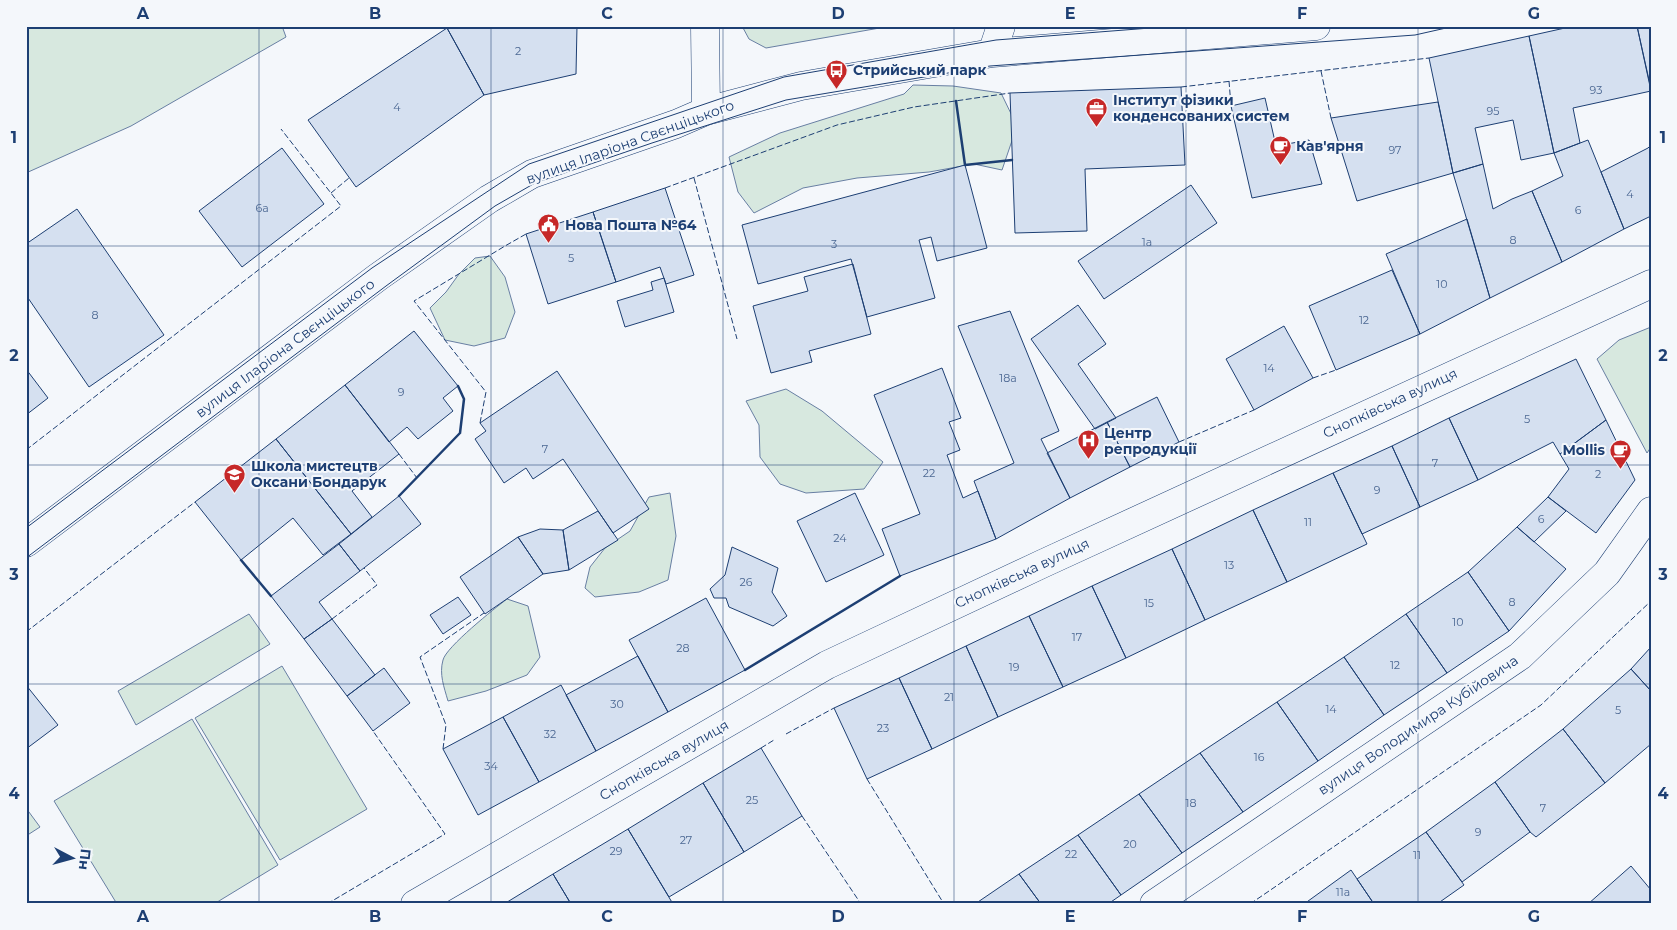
<svg xmlns="http://www.w3.org/2000/svg" width="1677" height="930" font-family="Montserrat,sans-serif">
<style>
.green{fill:#d7e8df;stroke:#687fa3}
.building{fill:#d5e0f0;stroke:#1d3f73}
.lines{fill:none;stroke-linecap:round;stroke-linejoin:round}
.minor-casing{stroke:#1d3f73;stroke-width:29}
.major-casing{stroke:#1d3f73;stroke-width:29}
.minor{stroke:#f4f7fb;stroke-width:28}
.major{stroke:#f4f7fb;stroke-width:28}
.tram{stroke:#1d3f73;stroke-width:1}
.fence{stroke:#1d3f73;stroke-width:1;stroke-dasharray:6 2.5;stroke-linecap:butt}
.wall{stroke:#1d3f73;stroke-width:2.5}
.grid{fill:none;stroke:#1d3f73;stroke-width:1;stroke-opacity:0.55}
.labels{text-anchor:middle;dominant-baseline:central;stroke-width:4;stroke-linejoin:round;paint-order:stroke}
.number-label{font-size:11px;fill:#4b6792}
.poi-label{font-size:14px;font-weight:bold;fill:#1d3f73;stroke:#f4f7fb;text-anchor:start}
.street-label{font-size:14px;fill:#1d3f73;stroke:#f4f7fb}
.neatline{fill:none;stroke:#1d3f73;stroke-width:2}
.grid-label{font-size:16px;text-anchor:middle;font-weight:bold;fill:#1d3f73}
</style>
<rect width="100%" height="100%" fill="#f4f7fb"/>
<path class="green" d="M26,26h256l4,11 -155,89 -105,47z
M742,26h149l-125,22 -17,-9z
M913,85l40,1 48,7 16,33 -15,44 -28,-6 -45,8 -72,6 -54,10 -49,25 -16,-21 -9,-35 51,-24 124,-39z
M490,256l15,21 10,35 -10,26 -31,8 -29,-6 -15,-32 16,-16 13,-18 16,-16z
M1651,327v120l-4,6 -50,-94 22,-19z
M786,389l36,22 61,51 -19,27 -58,4 -26,-9 -20,-27 -1,-32 -13,-24z
M670,493l6,43 -8,44 -29,12 -44,5 -10,-9 5,-21 15,-19 25,-17 19,-34z
M507,599l21,7 12,51 -13,18 -41,16 -38,10c-4,-14 -9,-27 -5,-41 3,-13 52,-52 64,-61z
M249,614l21,30 -134,81 -18,-34z
M282,666l85,143 -87,51 -85,-142z
M192,719l86,146 -64,39h-97l-63,-103z
M26,808l14,19 -14,9z"/>
<path class="building" d="M455,26h122l-1,48 -92,21 -37,-67z
M1574,26h63l14,65 -78,17 7,35 -26,10 -25,-117z
M1637,26h14v63z
M447,28l37,67 -128,92 -48,-67z
M1529,36l25,117 -33,7 -8,-40 -38,8 8,36 -30,9 -24,-115z
M1181,87l4,78 -100,4 2,62 -72,2 -5,-140z
M1265,98l11,48 33,-6 13,44 -70,14 -21,-92z
M1438,102l15,71 -96,28 -26,-83z
M1588,140l36,89 -62,33 -30,-71 31,-15 -9,-23z
M1651,145v71l-27,13 -23,-57 47,-24z
M282,148l42,56 -82,63 -43,-56z
M1483,164l10,45 19,-10 20,-8 30,71 -72,36 -37,-125z
M965,165l22,83 -50,13 -6,-24 -12,3 16,58 -68,19 -16,-58 -93,25 -16,-59z
M1191,185l26,38 -113,76 -26,-38z
M665,188l29,87 -28,9 -6,-17 -44,15 -23,-70z
M77,209l87,126 -75,52 -63,-92v-51z
M593,212l23,70 -68,22 -22,-70z
M1467,219l23,79 -70,36 -34,-80z
M853,264l18,70 -62,17 3,11 -41,11 -18,-67 55,-15 -4,-14z
M1392,270l28,64 -84,36 -27,-64z
M664,278l10,34 -49,15 -8,-26 36,-11 -2,-8z
M1078,305l28,39 -28,20 38,54 -21,11 -64,-90z
M1010,311l49,120 -18,8 29,59 -74,41 -22,-58 40,-18 -56,-137z
M1284,326l29,52 -59,32 -28,-51z
M414,331l44,55 -15,12 10,13 -35,28 -11,-12 -18,15 -44,-57z
M1576,359l30,61 -46,34 -7,-12 -75,38 -29,-62z
M942,368l19,50 -12,4 11,28 -13,5 16,43 15,-7 18,48 -96,37 -18,-47 38,-15 -46,-119z
M26,369l22,29 -22,17z
M557,371l92,138 -36,24 -50,-74 -30,20 -7,-11 -22,15 -29,-44 11,-8 -6,-8z
M345,385l54,69 -47,37 20,26 -21,17 -75,-95z
M1157,397l22,45 -49,25 -23,-45z
M1449,418l29,62 -58,27 -28,-61z
M1606,420l29,60 -39,53 -48,-36 21,-28 -9,-15z
M1107,422l23,45 -60,31 -23,-45z
M276,439l75,95 -28,21 -30,-37 -52,42 -46,-58z
M1392,446l28,61 -58,27 -29,-61z
M1333,473l34,71 -80,38 -34,-72z
M855,493l29,62 -58,27 -29,-61z
M399,496l22,28 -61,47 -21,-27z
M1548,497l18,14 -32,31 -17,-15z
M1253,510l34,72 -82,38 -33,-71z
M598,511l20,29 -49,30 -6,-40z
M1517,527l49,42 -57,62 -41,-59z
M540,529l23,1 6,40 -26,4 -25,-37z
M518,537l25,37 -58,40 -25,-37z
M339,544l21,27 -41,31 13,17 -28,20 -33,-43z
M732,547l46,21 -6,24 15,24 -14,10 -44,-19 -3,-9h-12l-4,-9 15,-14z
M1172,549l33,71 -79,38 -34,-72z
M1468,572l41,59 -62,42 -41,-59z
M1092,586l34,72 -63,29 -34,-71z
M458,597l13,18 -28,19 -13,-19z
M706,598l39,72 -77,42 -39,-72z
M1406,614l41,59 -63,42 -40,-58z
M1029,616l34,71 -65,30 -32,-71z
M332,619l43,56 -28,21 -43,-57z
M966,646l32,71 -66,32 -33,-71z
M1651,647v44l-20,-22z
M638,656l30,56 -72,39 -30,-56z
M1344,657l40,58 -66,46 -41,-59z
M384,668l26,35 -37,28 -26,-35z
M1631,669l20,22v53l-46,39 -42,-54z
M899,678l33,71 -65,30 -33,-71z
M26,685l32,40 -32,24z
M561,685l35,66 -57,31 -36,-65z
M1277,702l41,59 -75,51 -43,-59z
M503,717l36,65 -61,33 -35,-66z
M1563,729l42,54 -69,54 -6,-5 -35,-50z
M761,748l41,68 -58,36 -41,-69z
M1200,753l43,59 -61,41 -43,-59z
M1495,782l35,50 -68,50 -36,-50z
M703,783l41,69 -75,45 -41,-68z
M1139,794l43,59 -61,42 -43,-60z
M628,829l45,75h-102l-18,-30z
M1426,832l38,53 -27,19h-63l-17,-25z
M1078,835l43,60 -13,9h-67l-22,-30z
M1631,866l20,24v14h-63z
M1351,870l23,34h-70z
M553,874l18,30h-67z
M1019,874l22,30h-66z"/>
<g class="lines">
<defs>
<path id="minor" d="M1154,904l366,-248 87,-83 44,-62"/>
<path id="major" d="M705,26l1,85
M992,53l9,-27
M26,543l352,-266 111,-78 43,-25 144,-50 30,-13 95,-25 191,-33 324,-27
M415,904l412,-239 215,-101 609,-280"/>
</defs>
<use href="#minor" class="minor-casing"/>
<use href="#major" class="major-casing"/>
<use href="#minor" class="minor"/>
<use href="#major" class="major"/>
<path class="tram" d="M26,528l346,-260 157,-104 255,-87 212,-37 180,-14
M26,558l360,-272 109,-80 40,-23 117,-40 134,-43 204,-34 425,-31 40,-9"/>
<path class="fence" d="M1321,71l10,47
M1229,81l2,25
M1181,87l248,-29
M694,178l43,161
M665,188l172,-63 77,-18 96,-14
M331,193l18,-15
M1313,378l23,-8
M480,423l6,-31 -72,-91 91,-55 21,-12
M1179,442l75,-32
M26,450l315,-244 -60,-77
M399,454l18,24
M332,619l45,-34 -13,-17
M26,632l169,-130
M786,734l48,-26
M761,748l13,-8
M443,749l3,-24 -26,-68 64,-44
M867,779l77,125
M802,816l59,88
M327,904l118,-70 -72,-103
M1250,904l291,-199 110,-104"/>
<path class="wall" d="M956,101l9,64 47,-5
M399,496l61,-63 4,-34 -6,-13
M241,560l30,36
M745,670l155,-94"/>
</g>
<path class="grid" d="M259,26v878M491,26v878M723,26v878M954,26v878M1186,26v878M1418,26v878M26,246h1625M26,465h1625M26,684h1625"/>
<defs>
<symbol id="bus-pin" viewBox="-11 -11 22 30"><path d="M0 17L-7.5 6A9.5 9.5 0 1 1 7.5 6Z" fill="#c62828" stroke="#f4f7fb"/><path d="M-5-6H5V4H4V6H2V4H-2V6H-4V4H-5ZM-3.5-4V0h7V-4ZM-3.5 1.2v1.5H-2V1.2ZM2 1.2v1.5H3.5V1.2Z" fill="#fff"/></symbol>
<symbol id="office-pin" viewBox="-11 -11 22 30"><path d="M0 17L-7.5 6A9.5 9.5 0 1 1 7.5 6Z" fill="#c62828" stroke="#f4f7fb"/><path d="M-6-3h4V-5.5h4V-3h4V5H-6ZM-1-4.5V-3h2v-1.5ZM-6 0V1H6V0Z" fill="#fff"/></symbol>
<symbol id="cafe-pin" viewBox="-11 -11 22 30"><path d="M0 17L-7.5 6A9.5 9.5 0 1 1 7.5 6Z" fill="#c62828" stroke="#f4f7fb"/><path d="M-5.5-4.5H6V0H3Q3 3.5 0 3.5H-2.5Q-5.5 3.5-5.5 0ZM3-3.2v2h1.7v-2ZM-6 4.5H4V6H-6Z" fill="#fff"/></symbol>
<symbol id="civic-pin" viewBox="-11 -11 22 30"><path d="M0 17L-7.5 6A9.5 9.5 0 1 1 7.5 6Z" fill="#c62828" stroke="#f4f7fb"/><path d="M-.6-6.5H3V-4.5H.6V-3L4-1V1h2V6H-6V1h2V-1L-.6-3ZM-1.2 2.5V6h2.4V2.5Z" fill="#fff"/></symbol>
<symbol id="hospital-pin" viewBox="-11 -11 22 30"><path d="M0 17L-7.5 6A9.5 9.5 0 1 1 7.5 6Z" fill="#c62828" stroke="#f4f7fb"/><path d="M-5-5h3v3.5h4V-5h3V5h-3V1.5h-4V5h-3Z" fill="#fff"/></symbol>
<symbol id="school-pin" viewBox="-11 -11 22 30"><path d="M0 17L-7.5 6A9.5 9.5 0 1 1 7.5 6Z" fill="#c62828" stroke="#f4f7fb"/><path d="M0-5L7-2L0 1L-7-2ZM-4 1L0 2.5L4 1V4Q0 6-4 4Z" fill="#fff"/></symbol>
</defs>
<g fill-rule="evenodd">
<use href="#bus-pin" x="824" y="58" width="25" height="34"/>
<use href="#office-pin" x="1084" y="96" width="25" height="34"/>
<use href="#cafe-pin" x="1268" y="134" width="25" height="34"/>
<use href="#civic-pin" x="536" y="212" width="25" height="34"/>
<use href="#hospital-pin" x="1076" y="428" width="25" height="34"/>
<use href="#cafe-pin" x="1608" y="438" width="25" height="34"/>
<use href="#school-pin" x="222" y="462" width="25" height="34"/>
</g>
<g class="labels">
<g class="number-label">
<text x="518" y="51">2</text>
<text x="1596" y="90">93</text>
<text x="397" y="107">4</text>
<text x="1493" y="111">95</text>
<text x="1395" y="150">97</text>
<text x="1630" y="194">4</text>
<text x="262" y="208">6а</text>
<text x="1578" y="210">6</text>
<text x="1513" y="240">8</text>
<text x="1147" y="242">1а</text>
<text x="834" y="244">3</text>
<text x="571" y="258">5</text>
<text x="1442" y="284">10</text>
<text x="95" y="315">8</text>
<text x="1364" y="320">12</text>
<text x="1269" y="368">14</text>
<text x="1008" y="378">18а</text>
<text x="401" y="392">9</text>
<text x="1527" y="419">5</text>
<text x="545" y="449">7</text>
<text x="1435" y="463">7</text>
<text x="929" y="473">22</text>
<text x="1598" y="474">2</text>
<text x="1377" y="490">9</text>
<text x="1541" y="519">6</text>
<text x="1308" y="522">11</text>
<text x="840" y="538">24</text>
<text x="1229" y="565">13</text>
<text x="746" y="582">26</text>
<text x="1512" y="602">8</text>
<text x="1149" y="603">15</text>
<text x="1458" y="622">10</text>
<text x="1077" y="637">17</text>
<text x="683" y="648">28</text>
<text x="1395" y="665">12</text>
<text x="1014" y="667">19</text>
<text x="949" y="697">21</text>
<text x="617" y="704">30</text>
<text x="1331" y="709">14</text>
<text x="1618" y="710">5</text>
<text x="883" y="728">23</text>
<text x="550" y="734">32</text>
<text x="1259" y="757">16</text>
<text x="491" y="766">34</text>
<text x="752" y="800">25</text>
<text x="1191" y="803">18</text>
<text x="1543" y="808">7</text>
<text x="1478" y="832">9</text>
<text x="686" y="840">27</text>
<text x="1130" y="844">20</text>
<text x="616" y="851">29</text>
<text x="1071" y="854">22</text>
<text x="1417" y="855">11</text>
<text x="1343" y="892">11а</text>
</g>
<g class="poi-label">
<text x="853" y="70">Стрийський парк</text>
<text x="1113" y="100">Інститут фізики<tspan x="1113" dy="16">конденсованих систем</tspan></text>
<text x="1296" y="146">Кав'ярня</text>
<text x="565" y="225">Нова Пошта №64</text>
<text x="1104" y="433">Центр<tspan x="1104" dy="16">репродукції</tspan></text>
<text x="1605" y="450" text-anchor="end">Mollis</text>
<text x="251" y="466">Школа мистецтв<tspan x="251" dy="16">Оксани Бондарук</tspan></text>
</g>
<g class="street-label">
<text transform="translate(630 142) rotate(-20)">вулиця Іларіона Свєнціцького</text>
<text transform="translate(285 348) rotate(-37)">вулиця Іларіона Свєнціцького</text>
<text transform="translate(1390 403) rotate(-25)">Снопківська вулиця</text>
<text transform="translate(1022 573) rotate(-25)">Снопківська вулиця</text>
<text transform="translate(1418 725) rotate(-34)">вулиця Володимира Кубійовича</text>
<text transform="translate(664 760) rotate(-30)">Снопківська вулиця</text>
</g>
</g>
<rect width="1677" height="930" fill="none" stroke="#f4f7fb" stroke-width="55"/>
<g transform="translate(72 858) rotate(96)" stroke="#f4f7fb" stroke-width="4" paint-order="stroke">
<path d="M0-4L9 19L0 12L-9 19Z" fill="#1d3f73"/>
<text y="-8" font-size="14" font-weight="bold" text-anchor="middle" fill="#1d3f73">Пн</text>
</g>
<rect x="28" y="28" width="1622" height="874" class="neatline"/>
<g class="grid-label">
<text x="143" y="19">A</text>
<text x="375" y="19">B</text>
<text x="607" y="19">C</text>
<text x="838" y="19">D</text>
<text x="1070" y="19">E</text>
<text x="1302" y="19">F</text>
<text x="1534" y="19">G</text>
<text x="14" y="143">1</text>
<text x="1663" y="143">1</text>
<text x="14" y="361">2</text>
<text x="1663" y="361">2</text>
<text x="14" y="580">3</text>
<text x="1663" y="580">3</text>
<text x="14" y="799">4</text>
<text x="1663" y="799">4</text>
<text x="143" y="922">A</text>
<text x="375" y="922">B</text>
<text x="607" y="922">C</text>
<text x="838" y="922">D</text>
<text x="1070" y="922">E</text>
<text x="1302" y="922">F</text>
<text x="1534" y="922">G</text>
</g>
</svg>
